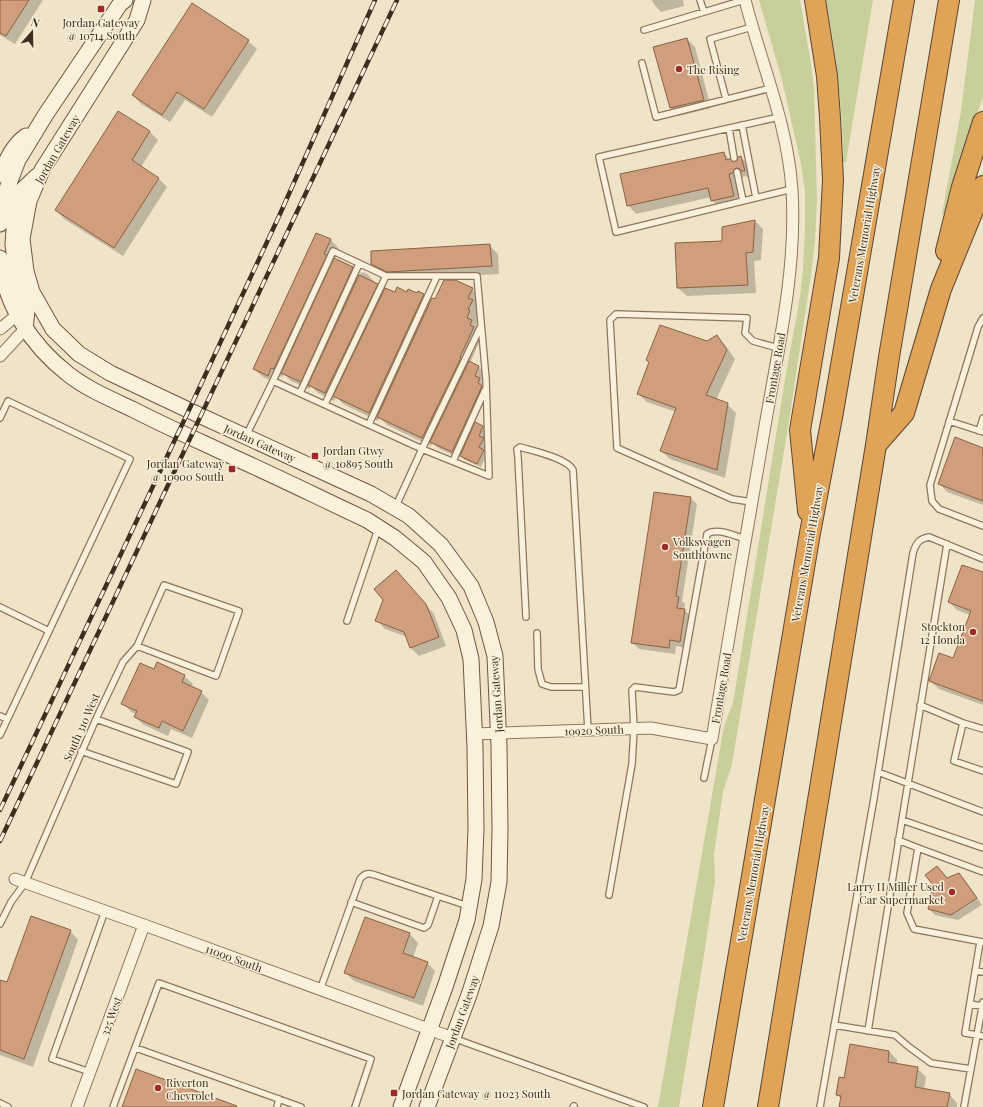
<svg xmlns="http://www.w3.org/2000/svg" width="983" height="1107" font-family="'Playfair Display',serif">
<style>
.green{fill:#c9cf9b}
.shadow{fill:#0003}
.building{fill:#cf9f7d;stroke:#8d5f41}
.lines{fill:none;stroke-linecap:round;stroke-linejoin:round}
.lane-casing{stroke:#8d765c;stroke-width:8}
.street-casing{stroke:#8d765c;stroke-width:13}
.secondary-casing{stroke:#6f573f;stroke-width:17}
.highway-casing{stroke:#5b4430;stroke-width:22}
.lane{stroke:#faf1dc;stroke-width:5.5}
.street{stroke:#faf1dc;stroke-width:11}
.secondary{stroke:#faf1dc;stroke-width:15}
.highway{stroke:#e0a458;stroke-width:20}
.rail-casing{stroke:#3d2e20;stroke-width:4.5}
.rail{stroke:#f7eed8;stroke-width:3;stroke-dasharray:9;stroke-linecap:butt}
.poi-dot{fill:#9e2a2b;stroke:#f7eed8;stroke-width:1.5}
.labels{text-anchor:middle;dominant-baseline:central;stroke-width:3;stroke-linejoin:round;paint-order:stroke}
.poi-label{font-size:11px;fill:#3d2e20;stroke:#f7eed8;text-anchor:start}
.street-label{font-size:11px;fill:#3d2e20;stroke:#f7eed8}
</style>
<rect width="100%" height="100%" fill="#f0e4c8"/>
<path class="green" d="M759,0h41l11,64 3,24 3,112 -2,42 -5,40 -22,145 -56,337 -9,28 -9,62 1,27 -11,74 -25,152h-21l66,-381 9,-23 52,-324 15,-82 3,-28 2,-42v-35l-4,-28 -19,-84z
M826,0h47l-27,162h-3c0,-55 -7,-109 -17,-162z
M975,0h8v97l-14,40 -24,78 -3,-1 19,-103z"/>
<path class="shadow" d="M0,0h43l-28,44 -15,-9z
M652,0h31l1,6 -23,6 -8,-9z
M687,39l8,8 16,61 -32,8 -8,-8z
M248,41l9,8 -45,68 -27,-17 -15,22 -29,-18 -8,-9z
M118,112l32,20 8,8 -17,27 17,11 9,9 -44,69 -59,-37 -8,-9z
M724,153l8,10 5,-1 4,-5 8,9 2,13 -6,-3 -3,1 -1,4 -4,1 5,22 -22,5 -8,-9 -1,-3 -75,17 -8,-9z
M755,221l8,8 -2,31 -7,1 2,32 -69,3 -9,-8z
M317,234l14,6 8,9 -5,10 18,9 8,7 1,-3 6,2 7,7 -3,1 6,3 7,7 39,3 8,7 41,-13 8,8 -3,8 4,4 -5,9 2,2 -2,5 4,4 2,7 -12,27 9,4 6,6 -4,8 4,4 3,8 -14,30 9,4 4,4 -4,8 4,4 -4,7 4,4 -6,13 -16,-7 -5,-6 -1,4 -21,-10 -6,-5 -1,3 -44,-21 -8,-8 -1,4 -35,-17 -7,-7 -2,4 -16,-8 -7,-7 -2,3 -18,-8 -7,-7 -2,3 -2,-1 -4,7 -13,-6 -9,-8z
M490,246l8,8 1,20 -103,6 -15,-8 -9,-8z
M717,337l8,8 10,14 -19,41 11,4 9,9 -11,65 -55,-19 -9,-8 15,-39 -29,-10 -9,-8 12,-31 -3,-3 60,-18z
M983,449v56l-36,-13 -8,-9z
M690,498l7,6 -15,97 3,3 -1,6 7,6 -5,32 -10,-2 -1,8 -36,-5 -7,-7z
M396,571l38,43 12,32 -27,10 -8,-8 -4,-11 -22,-8 -8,-9z
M983,574v131l-44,-16 -9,-8 24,-21 16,-45 -13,-5 -8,-8z
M154,670l30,6 9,8 -2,4 10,4 8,8 -17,38 -21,-9 -3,7 -24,-11 -9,-8 1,-3 -5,-2 -8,-9z
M959,874l6,6 17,25 -24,15 -23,-5 -6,-6 18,-30z
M365,918l45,16 8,9 -5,15 14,5 8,8 -12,35 -69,-25 -8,-8z
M70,931l8,9 -45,127 -33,-12v-74l7,2z
M889,1051l8,9v5l20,3 9,9 -2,13 25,4 8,9v4h-117l1,-8 -4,-5 8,-15z"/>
<path class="building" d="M0,0h29l-23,36 -6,-3z
M192,3l57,37 -45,69 -27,-17 -15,23 -30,-20z
M687,38l17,62 -34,8 -17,-61z
M118,111l32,20 -18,29 27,18 -45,70 -59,-38z
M724,152l2,8 4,-1 3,3 3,-1 2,-4 3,-1 4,15h-4l-1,-2 -3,-1 -3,1 -1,4 -4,1 5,22 -23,5 -3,-13 -81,18 -7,-32z
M755,220l-2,32 -7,1 2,32 -71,3 -2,-45 47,-2v-14z
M316,233l15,6 -7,15 3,1 -53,114 -3,-1 -3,8 -15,-7z
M490,244l2,22 -105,6 -16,-8v-13z
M334,258l19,9 -52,115 -20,-9z
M359,275l19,9 -53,109 -17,-8z
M444,280h11l18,8 -5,10 5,2 -5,9 2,1 -3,8 5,2 -2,5 4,2 -14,30 1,1 -39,80 -45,-21 55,-119 3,1z
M397,287l10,5 1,-3 9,4 1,-2 6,3 -55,119 -36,-17 52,-108 10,4z
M660,325l47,16 10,-6 10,15 -21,45 22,8 -11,67 -57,-19 16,-43 -39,-14 12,-32 -3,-2z
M469,361l10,5 -4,10 5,2 -2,5 4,3 -30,66 -22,-10z
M475,422l8,4 -4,10 5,2 -5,9 5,3 -7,14 -17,-8z
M955,437l28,11v53l-45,-17z
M654,492l37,5 -15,99 3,1 -2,11 8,1 -5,33 -10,-2 -1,8 -38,-5z
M962,565l21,7v129l-54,-20 10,-28 14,5 18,-47 -23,-9z
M396,570l30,34 13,33 -29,11 -6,-16 -29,-11 8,-21 -9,-11z
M157,662l28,13 -3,7 20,9 -19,40 -21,-10 -3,7 -25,-11 3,-6 -16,-7 19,-41 14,6z
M937,866l10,12 12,-5 18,25 -26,17 -23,-6 5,-24 -8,-10z
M31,916l40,14 -47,129 -24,-9v-70l7,2z
M365,917l45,16 -7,20 25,9 -14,36 -70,-25z
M850,1044l39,7 -1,11 30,5 -3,20 35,6 -3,14h-108l2,-11 -5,-1 3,-18 5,1z
M136,1069l101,37 -1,1h-114z"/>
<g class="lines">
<defs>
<path id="lane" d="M700,0l4,12
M644,30l100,-30
M642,63l14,54 115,-29
M726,99l-16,-60 42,-12
M779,117l-180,40 17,75 176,-43
M742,125l14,73
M729,128l5,30
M737,172l6,29
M983,318l-5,9 -48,158 2,16 7,8 44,17
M300,393l59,-129
M325,404l61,-128
M0,418l8,-17 122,58 -81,172
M949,421l34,11
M369,424l68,-148
M979,431l4,-13
M246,436l27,-55
M453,461l32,-71
M752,502l-20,-3 -115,-51 -7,-128 6,-6 131,4 -2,15 8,8 25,7
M395,508l27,-59 -149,-68 60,-130 53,25h91l9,103 3,97 -67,-27 59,-123
M947,544l-45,276 81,28
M0,607l49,24 -49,104
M526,617l-8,-160 -1,-8 3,-2c13,4 47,11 53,23l15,260
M347,621l31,-92
M537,633l1,36 4,15 9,3h34
M920,705l43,18 20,6
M0,716l7,3
M963,723l-9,38 29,10
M81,751l95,33 12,-32 -92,-33
M878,772l105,40
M704,778l8,-39
M898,840l20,8 -11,65 7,16 69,13
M918,848l65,24
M609,895l23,-131 2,-35 -2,-39 3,-3 39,5 5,-2 28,-156c10,-7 27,2 39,5
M351,902l73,26 4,-3 10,-29
M0,924l11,-22 14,-19 71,-164 27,-57 14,-16 27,-61 75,26 -23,65 -79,-30
M980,942l-15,91 18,3
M975,971l8,1
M320,990l40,-111c5,-6 8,-6 15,-4l93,31
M970,1004l12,2
M834,1025l61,10 14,12 22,16 40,6
M868,1031l34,-211
M453,1038l191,69
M136,1048l165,59
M90,1072l-38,-13 53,-148
M0,1103l8,4
M113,1107l46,-124 212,76 -16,48
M277,1107l2,-8
M573,1107l1,-1
M820,1107l54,-309 39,-245c3,-10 6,-14 16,-16l54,22
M964,1107l19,-105"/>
<path id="street" d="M0,329l17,-14
M0,356l25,-27
M474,734l177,-6 61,11c17,-104 35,-209 53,-313 13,-77 32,-157 27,-236 -4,-65 -31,-127 -47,-190
M15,879l129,46 309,113
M77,1107l67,-182"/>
<path id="secondary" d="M143,0l-6,20 -95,150 -13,31 -7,38 4,32 6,21 21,37 26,25 31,19 91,43 170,78 38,22 32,29 30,41 15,36 9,34 4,90 1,83 -1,53 -8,44 -22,69 -42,112
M0,175c7,-15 12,-29 26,-39
M0,224l5,-30 13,-34 28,-46 74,-110 5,-4
M0,258c5,47 31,87 68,116 19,15 43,25 64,35 33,17 67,32 101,48 45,20 89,42 134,63l28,18 29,24 25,36 15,32 7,29 4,88 1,82 -2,50 -7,41 -22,67 -44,120
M25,329l2,-18 -2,-11 -7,-20 -5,-35 2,-31 4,-21 18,-17"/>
<path id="highway" d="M946,251l16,-64 21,-65
M876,445l28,-32 37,-124 42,-103
M808,511l-8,-81 29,-172 4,-78 -3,-62 -3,-42 -12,-76
M713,1107l97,-574 23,-121 71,-412
M768,1107l108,-662 13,-88 60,-357"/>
</defs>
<use href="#lane" class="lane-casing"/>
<use href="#street" class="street-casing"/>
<use href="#secondary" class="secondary-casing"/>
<use href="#highway" class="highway-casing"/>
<use href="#lane" class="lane"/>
<use href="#street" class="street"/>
<use href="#secondary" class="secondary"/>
<use href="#highway" class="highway"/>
<defs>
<path id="rail" d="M0,810l189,-400 91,-196 95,-214
M0,841l397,-841"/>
</defs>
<use href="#rail" class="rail-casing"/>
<use href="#rail" class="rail"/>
</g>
<g class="poi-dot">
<rect x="97" y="5" width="8" height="8" rx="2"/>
<circle cx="679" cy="69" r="4"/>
<rect x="311" y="452" width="8" height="8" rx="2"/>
<rect x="228" y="465" width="8" height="8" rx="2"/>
<circle cx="665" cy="547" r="4"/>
<circle cx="973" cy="632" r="4"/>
<circle cx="952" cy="892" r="4"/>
<circle cx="158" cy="1088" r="4"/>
<rect x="390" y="1089" width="8" height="8" rx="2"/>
</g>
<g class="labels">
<g class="poi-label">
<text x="101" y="22" text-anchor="middle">Jordan Gateway<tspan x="101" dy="13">@ 10714 South</tspan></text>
<text x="687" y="69">The Rising</text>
<text x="323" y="450">Jordan Gtwy<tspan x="323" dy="13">@ 10895 South</tspan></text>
<text x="224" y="463" text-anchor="end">Jordan Gateway<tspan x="224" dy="13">@ 10900 South</tspan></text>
<text x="673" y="541">Volkswagen<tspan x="673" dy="13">Southtowne</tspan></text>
<text x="965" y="626" text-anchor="end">Stockton<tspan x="965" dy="13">12 Honda</tspan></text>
<text x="944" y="886" text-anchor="end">Larry H Miller Used<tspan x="944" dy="13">Car Supermarket</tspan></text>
<text x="166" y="1082">Riverton<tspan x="166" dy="13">Chevrolet</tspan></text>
<text x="402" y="1093">Jordan Gateway @ 11023 South</text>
</g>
<g class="street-label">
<text transform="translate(57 149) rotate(-60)">Jordan Gateway</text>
<text transform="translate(864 234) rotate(-80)">Veterans Memorial Highway</text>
<text transform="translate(775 368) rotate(-80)">Frontage Road</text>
<text transform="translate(260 443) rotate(24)">Jordan Gateway</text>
<text transform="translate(807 553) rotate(-80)">Veterans Memorial Highway</text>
<text transform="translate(721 688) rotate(-80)">Frontage Road</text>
<text transform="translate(496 694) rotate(-94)">Jordan Gateway</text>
<text transform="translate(81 727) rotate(-66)">South 310 West</text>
<text transform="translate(594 730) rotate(-2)">10920 South</text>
<text transform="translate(753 873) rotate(-80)">Veterans Memorial Highway</text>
<text transform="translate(234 958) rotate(20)">11000 South</text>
<text transform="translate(462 1012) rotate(-70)">Jordan Gateway</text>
<text transform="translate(111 1016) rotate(-70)">325 West</text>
</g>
</g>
<g transform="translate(32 32) rotate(20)" stroke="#f7eed8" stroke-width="3" paint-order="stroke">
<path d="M0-3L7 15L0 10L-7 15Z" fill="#3d2e20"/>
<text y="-6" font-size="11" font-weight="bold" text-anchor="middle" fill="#3d2e20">N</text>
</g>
</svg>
